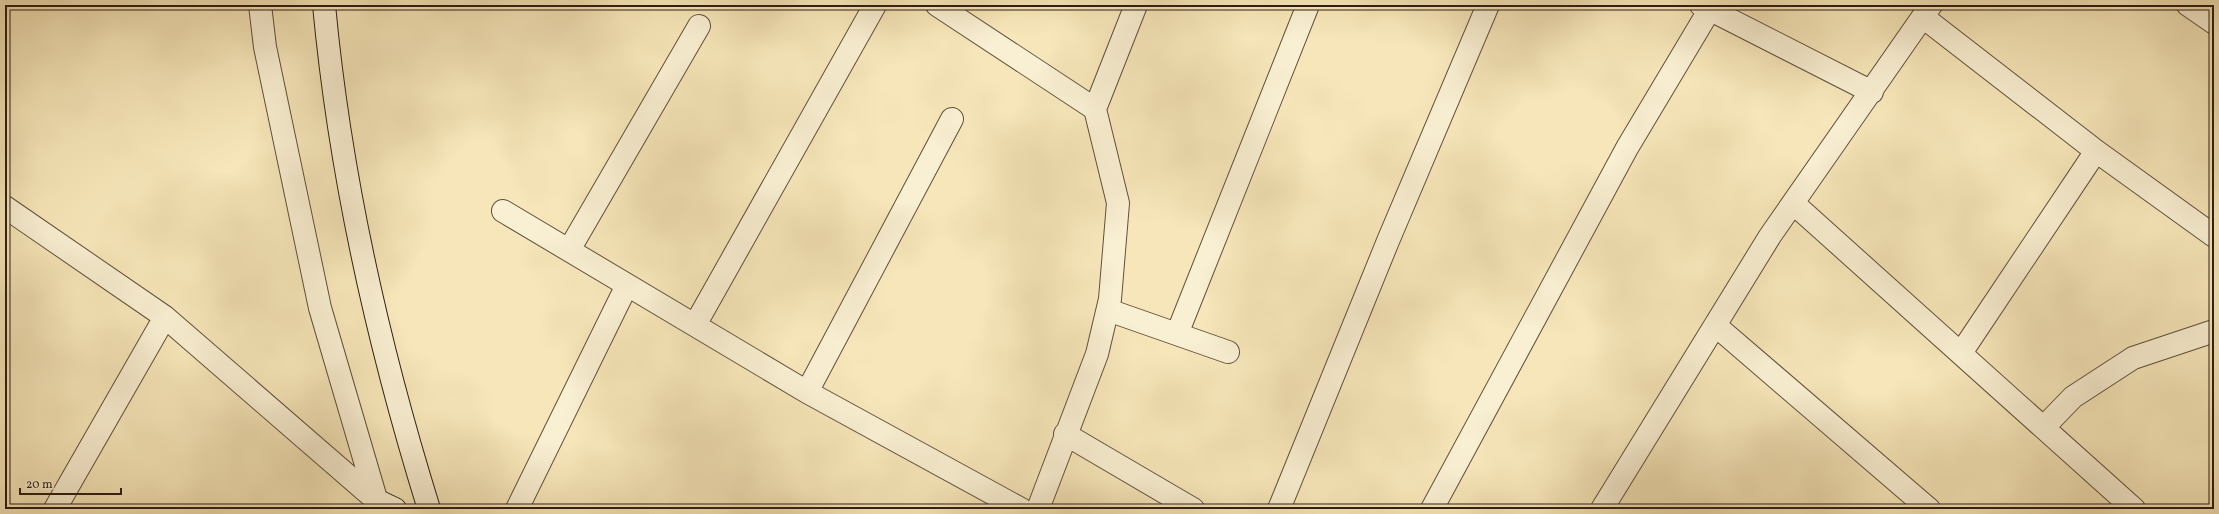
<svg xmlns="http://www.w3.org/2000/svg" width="2219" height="514" font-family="Vollkorn,serif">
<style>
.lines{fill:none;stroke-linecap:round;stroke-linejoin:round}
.street-casing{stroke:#60503a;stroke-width:24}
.secondary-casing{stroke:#2e1e10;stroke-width:24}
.street{stroke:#f9efd2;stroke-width:22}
.secondary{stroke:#f9efd2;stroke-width:22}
</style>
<rect width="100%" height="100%" fill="#f6e6b9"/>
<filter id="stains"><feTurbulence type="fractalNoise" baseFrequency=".005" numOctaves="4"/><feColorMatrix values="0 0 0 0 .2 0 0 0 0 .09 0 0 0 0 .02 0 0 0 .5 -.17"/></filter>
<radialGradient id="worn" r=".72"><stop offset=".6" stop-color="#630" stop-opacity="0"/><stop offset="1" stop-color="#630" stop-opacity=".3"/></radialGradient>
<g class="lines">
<defs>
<path id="street" d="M260,5l5,42 55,261 59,201
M937,5l158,104
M1701,5l171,87
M2188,5l26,18
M1923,17l173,134 118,85
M1793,203l341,306
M5,207l160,110 211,183
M503,211l304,181 214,117
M569,250l130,-224
M1108,310l120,42
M695,325l180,-320
M1715,325l214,184
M1177,334l131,-329
M1961,353l135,-202
M807,392l145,-273
M2044,427l29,-30 60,-39 81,-27
M1065,434l128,75
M55,509l110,-192
M517,509l110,-224
M1038,509l59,-155 13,-55 8,-96 -23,-94 41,-104
M1279,509l109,-268 100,-236
M1432,509l195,-361 83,-139
M1602,509l168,-273 161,-231"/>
<path id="secondary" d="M324,5c16,171 54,340 105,504
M376,500l19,9"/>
</defs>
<use href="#street" class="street-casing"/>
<use href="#secondary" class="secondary-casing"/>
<use href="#street" class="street"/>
<use href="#secondary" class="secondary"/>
</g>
<rect width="2219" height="514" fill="none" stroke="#f6e6b9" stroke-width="20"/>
<rect x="6" y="6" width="2207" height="502" fill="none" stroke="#2e1e10" stroke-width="2"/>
<rect x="10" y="10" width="2199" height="494" fill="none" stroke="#2e1e10"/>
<path d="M20 488v6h101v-6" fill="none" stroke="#2e1e10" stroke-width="2"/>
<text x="26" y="488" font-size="12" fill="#2e1e10" stroke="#f9efd2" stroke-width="3" paint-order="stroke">20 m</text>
<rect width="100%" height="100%" filter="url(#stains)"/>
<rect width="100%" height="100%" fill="url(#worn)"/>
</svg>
